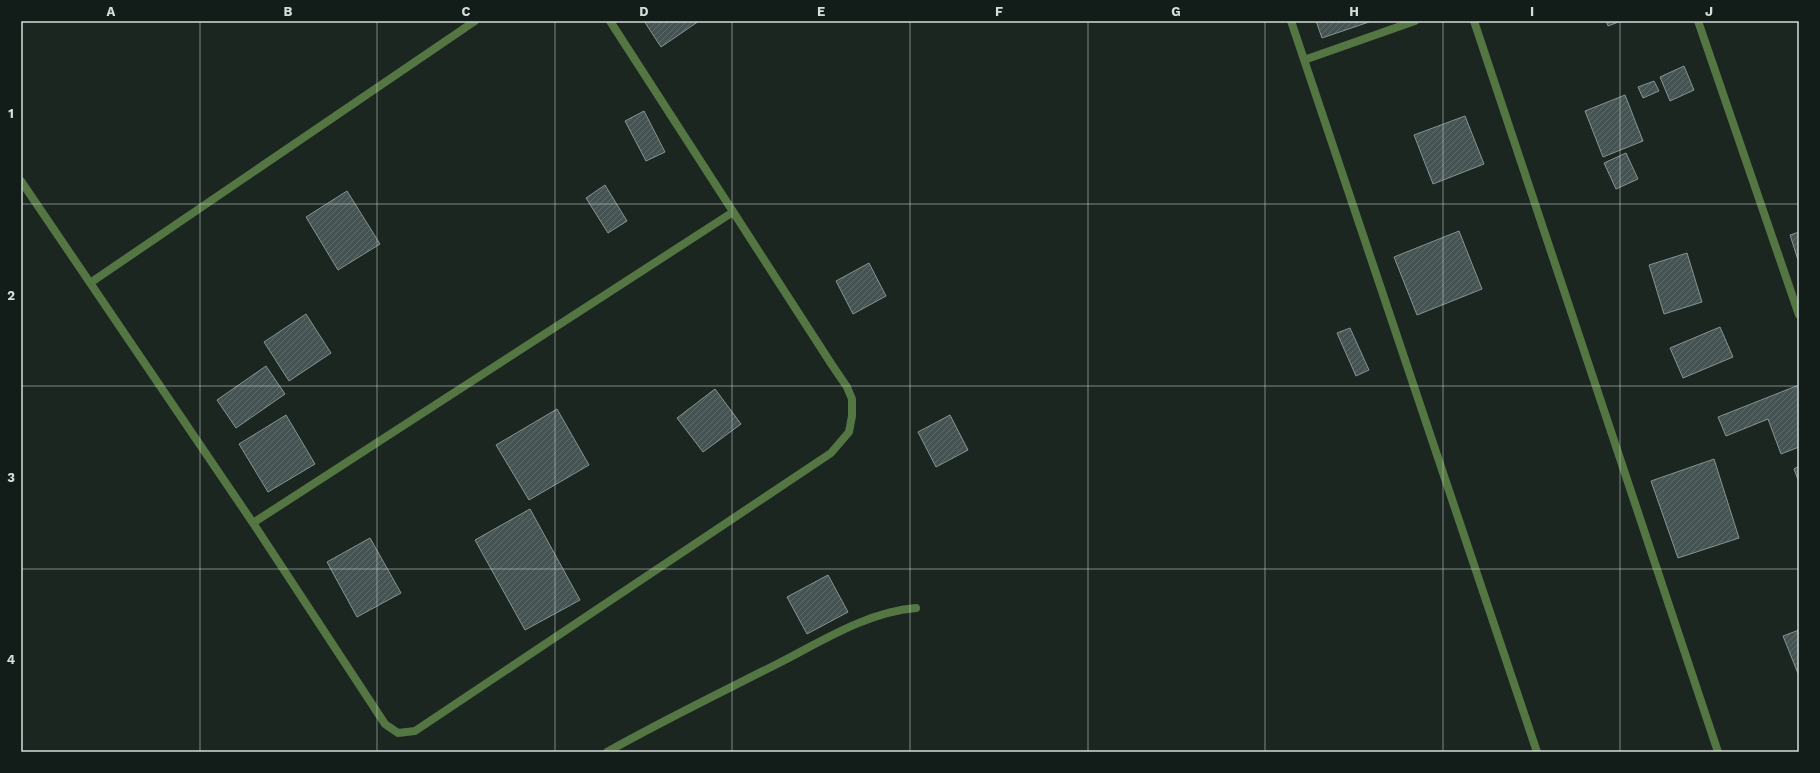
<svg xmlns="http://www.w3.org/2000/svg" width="1820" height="773" font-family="'Work Sans',sans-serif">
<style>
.building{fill:url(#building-hatch);stroke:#859494}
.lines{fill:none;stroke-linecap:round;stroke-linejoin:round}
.minor{stroke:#547643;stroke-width:8}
.grid{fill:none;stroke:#d5dcd9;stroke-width:1;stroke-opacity:0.55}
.neatline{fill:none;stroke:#d5dcd9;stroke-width:1.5}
.grid-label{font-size:13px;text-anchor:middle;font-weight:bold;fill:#d5dcd9}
</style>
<defs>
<pattern id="building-hatch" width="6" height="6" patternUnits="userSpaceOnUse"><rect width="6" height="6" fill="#455353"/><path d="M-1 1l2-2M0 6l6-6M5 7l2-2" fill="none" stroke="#5f6b6b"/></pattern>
</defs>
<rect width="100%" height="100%" fill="#1b2621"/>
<path class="building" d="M644,21h55l-38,26z
M1316,21h56l-50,17z
M1606,21h15l-13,5z
M1684,66l10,24 -24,11 -10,-24z
M1654,81l5,10 -16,7 -5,-11z
M1625,95l18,46 -40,16 -18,-46z
M644,111l21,41 -19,9 -21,-40z
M1465,116l19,48 -51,20 -19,-49z
M1626,153l12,26 -22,10 -12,-26z
M605,185l22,36 -19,12 -22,-35z
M347,191l33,53 -42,26 -32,-53z
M1459,231l23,58 -65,26 -23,-58z
M1799,232v31l-9,-28z
M1687,253l15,49 -38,12 -15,-49z
M869,263l17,33 -33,18 -17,-33z
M306,314l25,39 -42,28 -25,-39z
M1720,327l13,30 -50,21 -13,-30z
M1350,328l19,42 -13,6 -19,-43z
M266,366l19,28 -49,34 -19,-28z
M1799,385v62l-18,7 -13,-35 -42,17 -8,-19z
M715,389l26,35 -38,28 -26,-34z
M557,409l32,56 -60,35 -33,-55z
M286,415l29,49 -47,28 -29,-48z
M950,415l18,35 -32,17 -18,-35z
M1714,459l25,79 -61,20 -27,-77z
M1799,466v16l-5,-13z
M530,509l50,91 -55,30 -50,-90z
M370,538l31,55 -44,24 -30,-55z
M828,575l20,37 -41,22 -20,-37z
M1799,630v46l-16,-40z"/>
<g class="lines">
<path class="minor" d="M1291,21l246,731
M1474,21l244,731
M1698,21l101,294
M1304,60l111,-39
M21,181l232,342 132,201 13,9 17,-2 416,-278 18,-21 3,-16v-17l-5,-12 -15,-22 -222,-344
M90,283l385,-262
M253,523l480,-311
M607,752c57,-32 115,-60 172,-89 43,-22 88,-51 137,-55"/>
</g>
<path class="grid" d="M200,21v731M377,21v731M555,21v731M732,21v731M910,21v731M1088,21v731M1265,21v731M1443,21v731M1620,21v731M21,204h1778M21,386h1778M21,569h1778"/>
<rect width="1820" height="773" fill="none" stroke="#121c18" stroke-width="44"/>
<rect x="22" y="22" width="1776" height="729" class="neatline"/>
<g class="grid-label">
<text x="111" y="16">A</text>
<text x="288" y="16">B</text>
<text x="466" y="16">C</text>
<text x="644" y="16">D</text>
<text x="821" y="16">E</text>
<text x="999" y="16">F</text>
<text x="1176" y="16">G</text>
<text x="1354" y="16">H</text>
<text x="1532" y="16">I</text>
<text x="1709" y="16">J</text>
<text x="11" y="118">1</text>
<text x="11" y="300">2</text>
<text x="11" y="482">3</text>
<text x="11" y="664">4</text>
</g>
</svg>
